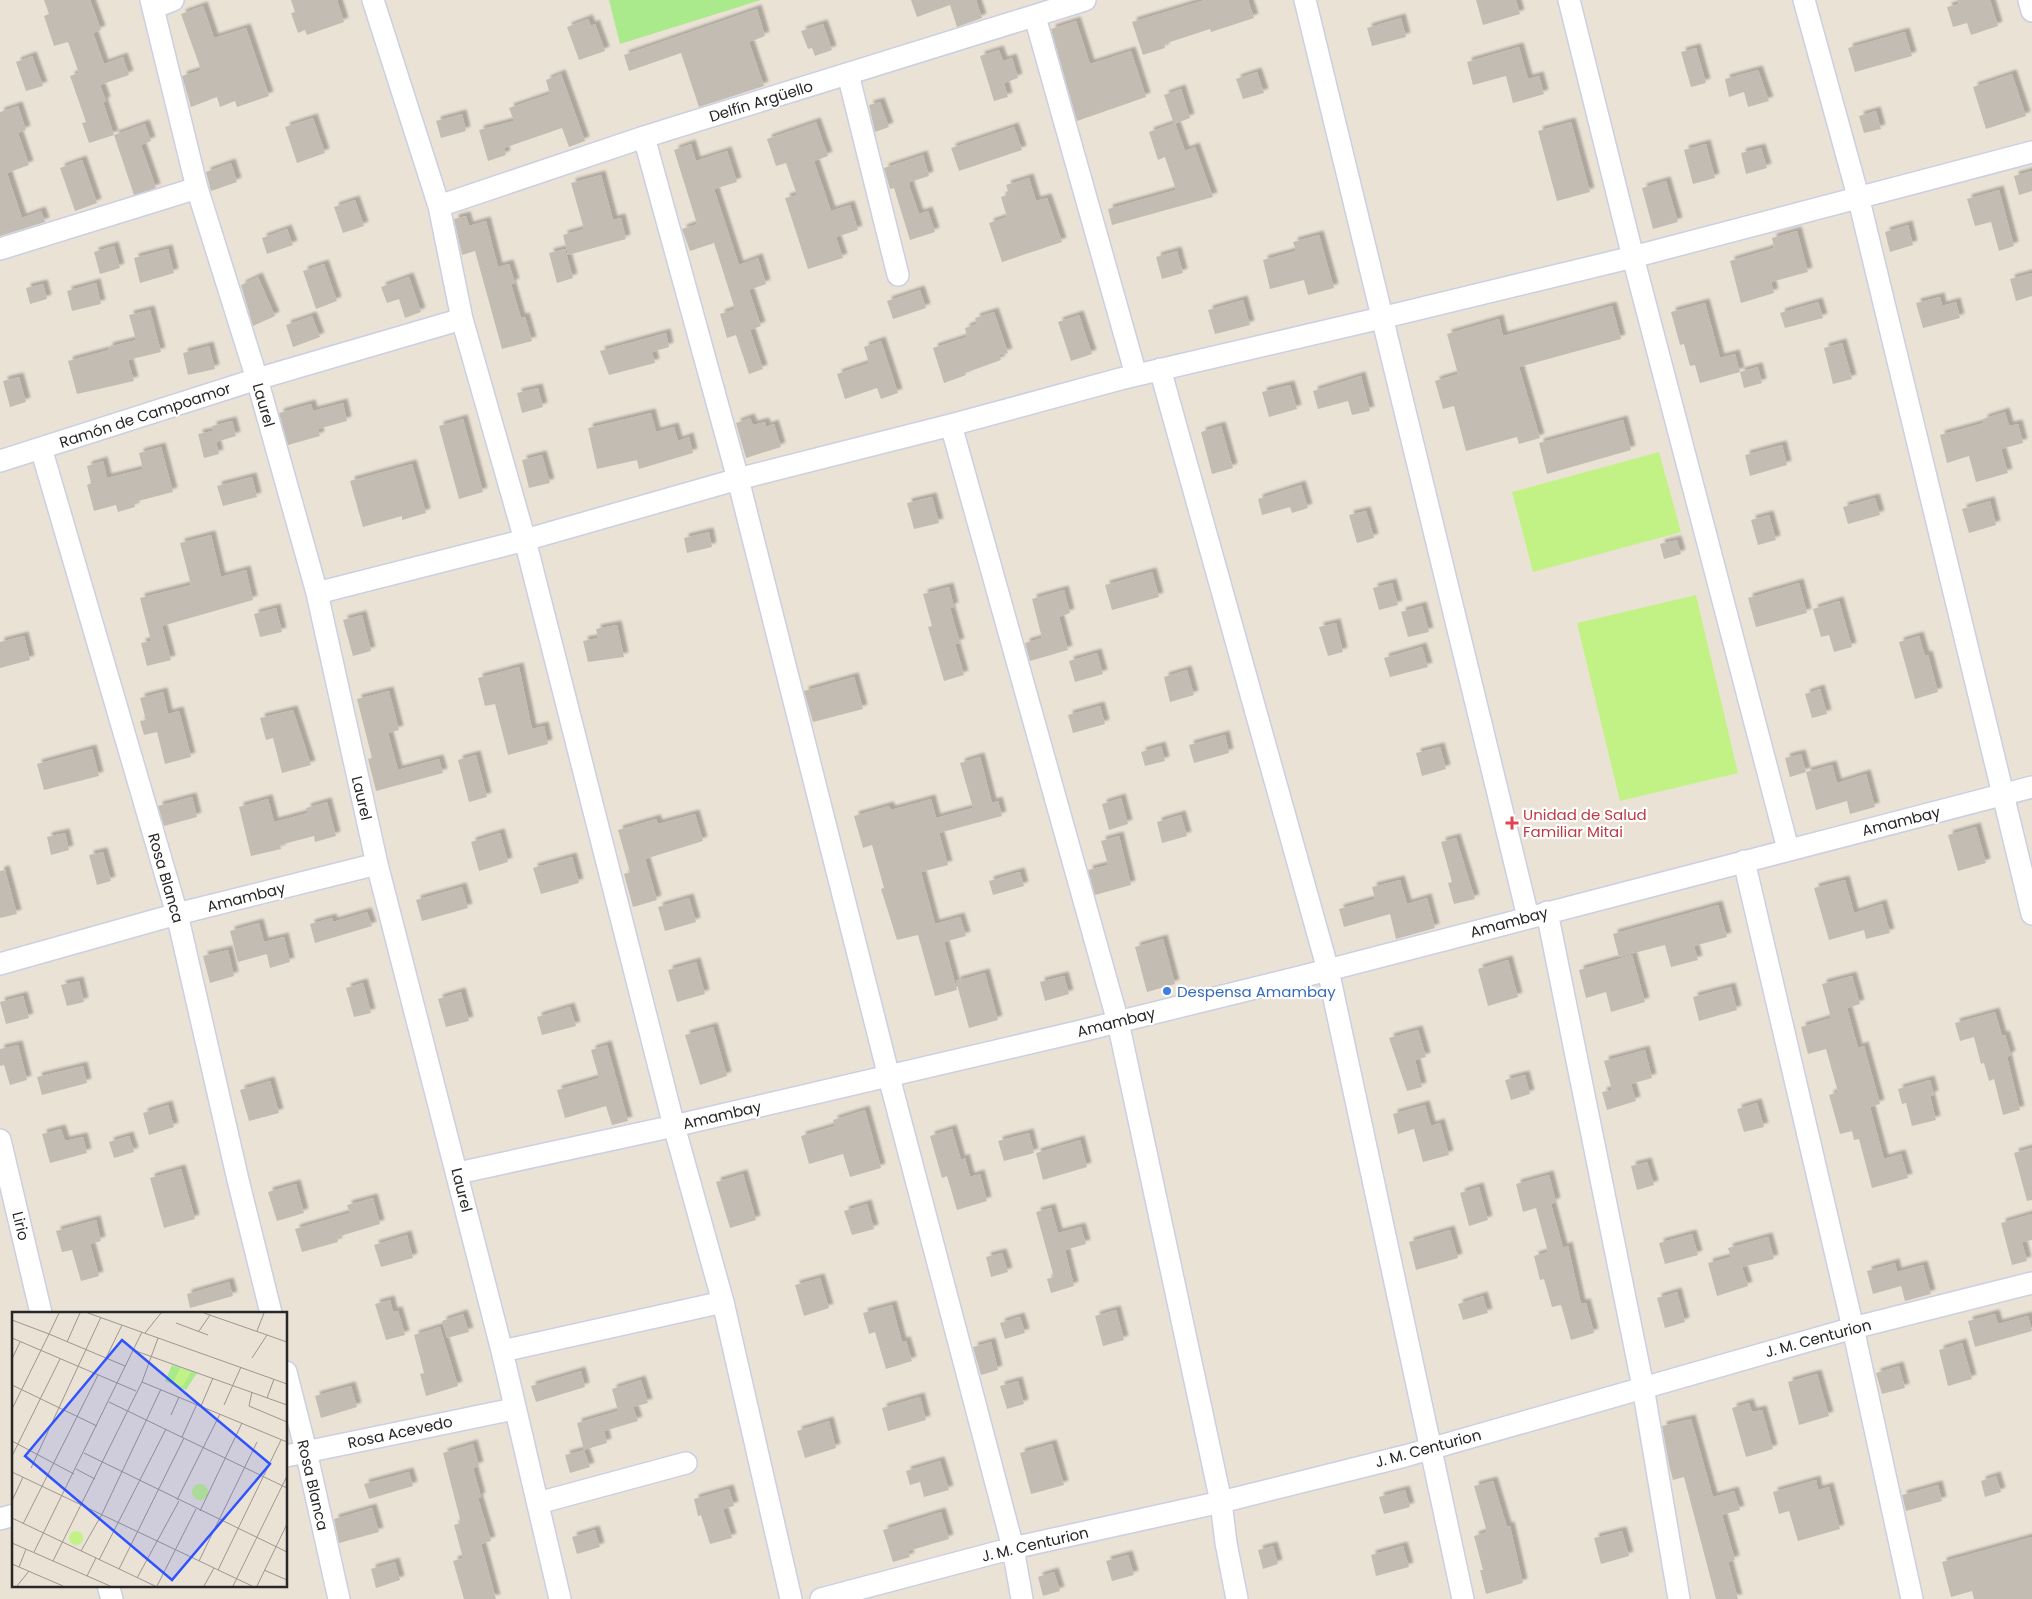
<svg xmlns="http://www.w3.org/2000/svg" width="2032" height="1599" font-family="Poppins,sans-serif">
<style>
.green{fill:#aae98c}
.pitch{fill:#c2f286}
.building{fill:#c2bcb3;filter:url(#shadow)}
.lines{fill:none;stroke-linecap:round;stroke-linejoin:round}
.minor-casing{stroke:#cbcfe2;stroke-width:24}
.minor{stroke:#fff;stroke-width:21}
.health-dot{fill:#e0444e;stroke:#fff;stroke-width:2}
.shop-dot{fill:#3f7fe0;stroke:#fff;stroke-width:2}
.labels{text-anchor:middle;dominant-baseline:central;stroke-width:4.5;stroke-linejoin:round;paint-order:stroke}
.street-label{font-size:15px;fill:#272727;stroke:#fff}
.health-label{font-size:15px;fill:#be3a42;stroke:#fff;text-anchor:start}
.shop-label{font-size:15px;fill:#366cbe;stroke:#fff;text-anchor:start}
.inset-road{fill:none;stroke:#9d9790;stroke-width:1}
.view{fill:#2f53ff;fill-opacity:0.15;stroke:#2f53ff;stroke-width:2.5}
.inset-edge{fill:none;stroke:#272727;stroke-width:2.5}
</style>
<defs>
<filter id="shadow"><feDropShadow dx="4.5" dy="-4.5" stdDeviation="1" flood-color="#0004"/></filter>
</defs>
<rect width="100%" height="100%" fill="#ebe2d6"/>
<path class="green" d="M609,0h152l-141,44z"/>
<path class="pitch" d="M1659,452l22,80 -148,40 -21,-80z
M1696,595l42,178 -118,28 -43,-178z"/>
<path class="building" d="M44,0h46l11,30 -8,3 11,31 19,-7 6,18 -29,10 6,16 -3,1 11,33 -25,8 -7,-20 4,-1 -16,-46 9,-3 -11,-31 -14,4 -10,-30 5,-2z
M291,0h46l7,22 -37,13 -2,-5 -7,3 -7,-20 4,-1z
M911,0h65l6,18 -25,9 -7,-22 -33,12z
M1205,0h43l6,18 -43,14 -1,-3 -46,15 1,4 -22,7 -11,-33z
M1476,0h40l4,14 -37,11z
M1957,0h33l8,26 -27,9 -4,-12 -14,4 -6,-20 12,-3z
M203,6l11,32 32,-10 23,68 -32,11 -2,-6 -15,6 -3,-10 -26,10 -9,-31 19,-6 -20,-56z
M757,9l8,27 -16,6 15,44 -65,21 -18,-54 -52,18 -5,-16z
M1401,18l5,19 -34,9 -5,-18z
M588,19l3,7 4,-2 10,27 -26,9 -12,-33z
M1076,21l14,43 41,-13 15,46 -69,24 -26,-92z
M823,24l9,26 -17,6 -3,-8 -4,1 -7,-18z
M1905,32l7,24 -57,16 -7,-24z
M1519,47l9,32 11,-3 5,18 -31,9 -7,-27 -33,9 -6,-23z
M1696,48l10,35 -15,4 -10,-35z
M999,50l4,11 9,-3 6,20 -14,5 4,14 -14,4 -14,-45z
M32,56l11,30 -17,5 -10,-29z
M1758,70l11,31 -21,6 -4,-15 -15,5 -4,-18z
M1257,72l7,21 -21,6 -7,-20z
M561,74l24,67 -16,6 -7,-19 -58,20 2,7 -18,6 -9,-31 35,-9 -5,-13 41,-14 -4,-14z
M2012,74l14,42 -40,13 -13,-42z
M1181,89l9,29 -16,6 -10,-29z
M880,102l9,25 -14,5 -6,-27z
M18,106l8,24 -8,3 11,32 -22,8 15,45 19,-7 4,11 -45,14v-124z
M1876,111l5,18 -17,4 -5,-17z
M462,114l4,17 -25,7 -5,-17z
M313,118l12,35 -28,10 -12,-36z
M816,122l12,34 -14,5 17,50 19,-6 8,25 -22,7 7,21 -35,11 -23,-71 12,-3 -11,-32 -10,3 -9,-27z
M1571,122l19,70 -33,9 -19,-70z
M1175,123l10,28 10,-4 18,50 -101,28 -4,-16 68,-19 -11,-33 -7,3 -9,-28z
M145,124l6,17 -10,4 15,43 -22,7 -20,-60z
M1014,127l8,23 -63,21 -8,-23z
M691,144l5,17 31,-10 10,31 -23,7 25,76 19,-7 8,26 -17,6 12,36 -11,4 13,39 -14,5 -13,-39 -9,3 -7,-24 15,-5 -21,-66 -24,8 -8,-22 15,-5 -23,-74z
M1706,144l9,34 -22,6 -9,-34z
M1761,148l6,20 -21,6 -5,-21z
M923,155l6,21 -19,6v6l9,26 9,-3 7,21 -25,8 -16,-52 -4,1 -6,-21z
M82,160l15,43 -22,8 -15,-43z
M231,163l6,19 -26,9 -5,-19z
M2032,171v20l-13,4 -5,-19z
M601,175l12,45 8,-2 5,21 -58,16 -5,-20 21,-6 -13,-46z
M1029,178l7,23 11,-3 15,44 -60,20 -13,-39 18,-6 -6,-20 8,-3 -3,-9z
M1666,181l12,41 -25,7 -11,-41z
M1999,190l15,56 -15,5 -8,-29 -16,4 -8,-27z
M355,200l9,26 -21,7 -9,-26z
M466,216l3,10 17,-5 12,46 11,-3 6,19 -4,1 10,34 4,-1 7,24 -30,8 -27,-98 -13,4 -8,-36z
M1908,225l5,20 -23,7 -5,-20z
M287,229l6,16 -26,9 -5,-16z
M1797,231l11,41 -37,10 3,11 -33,10 -11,-42 44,-13 -2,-10z
M1319,235l15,53 -26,7 -4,-15 -34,9 -7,-29 33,-9 -3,-9z
M114,246l6,22 -20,6 -6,-22z
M168,249l6,24 -34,10 -6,-25z
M565,249l8,29 -16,5 -8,-30z
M1177,251l6,22 -21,6 -6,-22z
M324,264l13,37 -21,8 -13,-38z
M2032,273v23l-16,5 -6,-22z
M258,277l17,39 -22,10 -12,-41z
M409,277l12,35 -16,6 -6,-19 -12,4 -6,-16z
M96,283l5,21 -29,7 -5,-20z
M43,284l4,15 -17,5 -4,-16z
M920,290l6,18 -33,11 -6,-18z
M1940,297l2,9 14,-4 4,16 -37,10 -7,-25z
M1243,300l7,25 -35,9 -7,-24z
M1818,302l5,16 -38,10 -5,-15z
M1705,303l15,55 15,-4 5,18 -40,11 -5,-18 -5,1 -6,-22 -4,1 -9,-33z
M1612,306l9,33 -102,28 21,71 -21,6 -2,-7 -51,14 -12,-45 -11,3 -8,-28 23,-7 -11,-40 52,-15 4,17z
M150,310l11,42 -33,8 6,21 -57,13 -9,-33 41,-11 -1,-3 28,-7 -7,-25z
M994,312l14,41 -9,2 2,5 -36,13 1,2 -22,8 -11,-35 34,-11 -2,-9 12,-4 -2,-6z
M1079,315l13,39 -21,7 -13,-39z
M312,316l8,21 -27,10 -7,-22z
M666,333l3,14 -17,5 3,11 -46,12 -9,-24z
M881,341l17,52 -17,6 -4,-11 -32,11 -8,-25 32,-11 -5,-16z
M1842,343l10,36 -19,5 -9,-36z
M209,346l6,23 -27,6 -5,-22z
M1758,367l4,16 -18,5 -4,-16z
M1361,376l9,35 -18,4 -4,-14 -30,8 -5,-18z
M19,377l7,25 -16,5 -7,-26z
M1290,385l7,24 -28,8 -7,-25z
M538,388l5,19 -21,6 -5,-20z
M343,403l4,18 -29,8 2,7 -32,9 -9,-32 32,-9 2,7z
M2005,412l4,14 9,-2 5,19 -22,6 7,24 -32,9 -7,-26 -22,7 -7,-28 44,-12 -1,-4z
M651,413l5,19 18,-5 4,14 11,-4 4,16 -54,16 -2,-9 -40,9 -9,-41z
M750,418l3,7 12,-3 1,5 8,-3 7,23 -35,11 -10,-35z
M463,419l20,73 -24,7 -20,-73z
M1623,420l8,30 -84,24 -8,-31z
M232,421l4,15 -20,6 3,12 -15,4 -6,-24 15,-3 -1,-5z
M1221,426l12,42 -21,6 -11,-42z
M1782,445l5,20 -37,11 -5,-21z
M161,447l12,45 -39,10 1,5 -17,5 -2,-7 -22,6 -7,-26 4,-2 -4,-17 16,-5 4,17 36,-9 -4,-16z
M542,455l8,28 -21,5 -7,-28z
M412,464l14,49 -24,7v-4l-39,11 -13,-46z
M252,477l5,20 -34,9 -6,-20z
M1301,485l7,23 -16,5 -2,-6 -28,8 -4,-16z
M932,497l7,26 -25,6 -7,-26z
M1875,498l5,17 -32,9 -5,-17z
M1990,501l6,24 -27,8 -7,-24z
M1366,511l8,27 -17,5 -8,-28z
M1769,515l7,25 -18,5 -7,-25z
M709,532l3,15 -25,6 -3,-15z
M211,535l10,42 25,-7 7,30 -91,26 9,34 -24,6 -6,-23 10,-2 -11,-43 51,-13 -11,-42z
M1677,540l4,14 -17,5 -4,-15z
M1152,572l7,25 -47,13 -7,-25z
M1392,583l6,22 -19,5 -6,-22z
M1799,583l8,30 -51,14 -8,-29z
M949,587l5,20 -4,1 10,35 -5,1 9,31 -20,6 -16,-54 4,-1 -9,-32z
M1064,590l6,23 -11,4 9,33 -38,11 -5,-18 17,-5 -10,-39z
M1839,601l13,46 -18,5 -5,-17 -8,2 -8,-28z
M1422,606l7,26 -21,5 -7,-25z
M276,608l6,24 -22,5 -6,-23z
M362,615l9,36 -18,5 -10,-36z
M1336,623l7,29 -15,4 -9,-29z
M617,625l7,32 -36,5 -5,-21 15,-3 -2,-9z
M24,636l6,24 -30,8v-26z
M1919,636l6,20 3,-1 10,37 -23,7 -16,-57z
M1422,647l6,20 -38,10 -6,-19z
M1097,653l6,21 -28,8 -6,-21z
M519,667l13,62 12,-3 4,18 -40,11 -13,-51 -10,2 -7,-28z
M1187,670l7,25 -24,7 -6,-25z
M854,677l9,32 -50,13 -9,-31z
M1820,689l7,25 -15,4 -7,-24z
M389,691l10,39 -11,3 10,37 41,-11 4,14 -67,18 -8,-32 4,-1 -15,-59z
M163,692l5,22 11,-3 12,46 -26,7 -8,-32 -13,3 -4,-14 6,-1 -6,-22z
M1100,706l5,18 -32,9 -5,-18z
M293,710l18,55 -29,8 -9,-35 -7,2 -6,-22z
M1225,735l4,18 -35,10 -5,-18z
M1161,746l4,15 -20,5 -4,-14z
M1440,747l6,22 -24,7 -6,-23z
M92,749l7,27 -55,14 -7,-26z
M1801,754l5,18 -16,5 -5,-19z
M476,755l11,42 -18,5 -11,-42z
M980,757l12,46 6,-2 4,15 -63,17 9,32 -27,7 14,52 25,-7 6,19 -22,6 13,48 -22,6 -17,-61 -21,5 -16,-51 3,-1 -12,-43 -9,3 -9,-32 35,-10 2,4 40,-11 5,19 37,-10 -13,-45z
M1832,765l5,18 29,-9 9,33 -25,7 -3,-13 -31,9 -10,-38z
M192,797l5,20 -33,9 -6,-20z
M1121,798l7,26 -19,6 -7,-26z
M268,799l6,23 34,-9 -2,-5 21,-6 9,34 -21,6 -1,-6 -34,9 1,4 -30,7 -12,-49z
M695,814l8,27 -58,18 12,41 -24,7 -9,-33 6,-2 -12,-42 38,-11 2,5z
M1181,815l6,21 -25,7 -5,-21z
M1976,827l10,36 -28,8 -10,-36z
M65,833l4,17 -18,5 -4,-18z
M500,833l8,29 -29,9 -8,-29z
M1119,836l12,49 -36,10 -7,-25 20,-5 -7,-24z
M1456,838l19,61 -21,5 -6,-21 4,-1 -11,-40z
M103,852l8,29 -14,4 -8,-30z
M572,857l7,26 -38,11 -8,-26z
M5,870l12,44 -17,4v-47z
M1020,872l4,14 -31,9 -4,-14z
M1400,880l7,24 20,-6 8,30 -39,11 -6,-25 -46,13 -5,-18 36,-10 -3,-12z
M1845,880l9,33 28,-9 8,29 -24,6 -2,-9 -35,10 -15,-52z
M462,887l6,21 -46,13 -6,-21z
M689,898l7,24 -31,9 -7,-24z
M1718,905l9,32 -33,9 4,14 -27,7 -6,-22 -46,12 -6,-23z
M367,912l5,14 -57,17 -5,-19 22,-6 1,4z
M259,923l8,31 -29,8 -8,-31z
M284,937l6,25 -20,6 -6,-26z
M1163,939l12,45 -28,8 -12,-45z
M228,950l6,26 -24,7 -7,-27z
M1632,955l13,47 -34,10 -5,-20 -20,6 -7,-28z
M1508,960l10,37 -30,9 -10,-37z
M696,962l9,32 -28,8 -9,-32z
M985,973l13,47 -29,8 -13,-47z
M1064,976l5,18 -24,7 -5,-19z
M1852,976l8,28 -13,4 11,40 6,-2 16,58 -10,3 14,52 17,-5 7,24 -36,10 -13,-49 -5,1 -2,-9 -12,3 -11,-39 9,-3 -12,-43 -18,5 -7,-27 30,-9 -9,-34z
M79,981l5,21 -17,4 -6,-21z
M363,983l8,30 -17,4 -8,-29z
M1731,987l6,23 -38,11 -6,-24z
M461,992l8,29 -23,6 -8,-28z
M23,996l6,22 -23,6 -6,-22z
M570,1007l6,19 -34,9 -5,-18z
M1995,1012l7,24 3,-1 6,20 -4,2 13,53 -17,5 -9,-36 -5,2 -5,-18 -3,1 -7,-27 -14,4 -5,-18z
M713,1027l14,49 -27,9 -15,-50z
M1418,1030l8,27 -11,3 7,27 -15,4 -18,-53z
M18,1045l9,35 -17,5 -6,-20 -4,1v-17z
M607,1045l21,76 -16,4 -6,-19 -41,12 -8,-28 42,-12 -8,-28z
M1645,1050l7,28 -21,6 5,17 -29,9 -5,-18 10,-2 -8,-29z
M83,1066l4,17 -45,12 -5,-18z
M1525,1075l5,19 -19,6 -6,-20z
M1930,1080l4,15 -4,1 6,24 -24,6 -6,-23 -4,1 -4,-15z
M270,1081l9,32 -30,8 -9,-31z
M1757,1103l7,24 -20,5 -7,-23z
M168,1105l6,22 -25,8 -6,-22z
M1425,1105l6,21 9,-3 9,32 -26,7 -9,-33 -16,5 -5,-20z
M865,1110l16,58 -31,9 -7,-23 -34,10 -8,-28 34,-10 -2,-6z
M61,1129l4,12 18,-4 4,16 -37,10 -8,-29z
M952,1129l9,31 4,-2 5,19 10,-3 7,27 -30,9 -10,-34 -5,2 -12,-42z
M1029,1133l5,20 -30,8 -6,-20z
M129,1136l5,16 -20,6 -5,-16z
M1080,1140l7,27 -44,13 -7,-27z
M2032,1148v52l-5,1 -13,-48z
M1647,1162l7,23 -17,5 -6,-24z
M181,1169l14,50 -31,9 -14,-50z
M743,1174l13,46 -26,8 -14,-46z
M1549,1175l7,27 -5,2 12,44 5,-2 13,58 5,-1 8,30 -23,7 -10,-35 -9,2 -8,-28 -4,1 -6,-24 14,-4 -12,-44 -13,4 -7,-28z
M296,1184l8,29 -27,8 -9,-29z
M1479,1187l9,33 -19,6 -9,-33z
M373,1198l7,26 -43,13 1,5 -36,10 -7,-23 55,-16 -3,-8z
M867,1204l7,25 -22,6 -8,-24z
M1051,1208l7,25 23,-6 5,17 -21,6 9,36 -23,7 -4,-14 7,-2 -18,-65z
M2032,1214v26l-10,2 5,19 -15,4 -11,-42z
M96,1220l5,21 -11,3 9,32 -18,5 -9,-31 -10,2 -6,-21z
M1450,1230l8,28 -42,12 -7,-28z
M1692,1234l6,21 -33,9 -6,-21z
M407,1235l6,23 -32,9 -7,-22z
M1768,1237l6,22 -32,8 6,19 -31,10 -9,-33 23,-6 -3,-9z
M1002,1253l6,19 -17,5 -5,-20z
M1895,1263l2,9 26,-7 8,29 -26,7 -4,-15 -28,8 -6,-23z
M820,1278l9,30 -25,8 -9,-31z
M229,1282l4,14 -43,12 -3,-14z
M1677,1292l8,30 -20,6 -8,-30z
M1483,1296l5,17 -25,7 -5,-16z
M390,1300l3,12 5,-1 7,24 -19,5 -11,-36z
M892,1305l10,37 4,-1 6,20 -26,8 -11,-37 -6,2 -6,-21z
M1116,1310l8,30 -21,6 -8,-30z
M463,1314l6,18 -22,6 -5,-17z
M1995,1314l3,10 30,-8 4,15 -57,16 -7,-26z
M1020,1317l5,16 -20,6 -5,-16z
M440,1327l18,59 -32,10 -6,-22 4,-1 -10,-38z
M991,1342l7,28 -17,5 -8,-28z
M1962,1343l10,36 -24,7 -9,-36z
M1899,1366l6,22 -23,6 -6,-21z
M581,1371l4,16 -49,15 -5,-16z
M1817,1374l12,42 -30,9 -11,-43z
M641,1380l7,23 -15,4 5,14 -34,10 3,12 -23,7 -7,-27 41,-12 -6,-22z
M1018,1381l6,23 -17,5 -7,-23z
M351,1386l6,21 -36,11 -6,-22z
M920,1397l6,23 -38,11 -6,-23z
M1749,1403l3,9 10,-2 11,39 -27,8 -14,-49z
M1691,1419l22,78 21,-6 6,19 -18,5 13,45 -7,2 10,37h-22l-32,-122 -11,3 -3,-11 -8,-43z
M829,1421l7,27 -31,10 -8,-27z
M473,1444l6,22 -6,2 8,29 -3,1 13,43 -10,3 15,55h-32l-11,-38 10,-3 -9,-33 7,-2 -18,-70z
M1052,1444l12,41 -33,9 -11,-41z
M584,1450l6,17 -20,6 -5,-18z
M940,1461l9,29 -25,7 -4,-15 -10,3 -4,-14z
M409,1472l4,14 -44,13 -5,-15z
M1996,1476l5,16 -16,5 -4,-16z
M1816,1480l2,10 11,-3 11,42 -42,12 -9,-30 -10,3 -6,-22z
M1493,1481l14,46 3,-1 13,57 -37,11 -6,-24h3l-9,-34 13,-4 -13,-46z
M1938,1485l4,16 -36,10 -4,-16z
M729,1489l5,17 -11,3 9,29 -22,6 -9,-29 -3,1 -4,-17z
M1405,1490l5,17 -26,7 -5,-17z
M372,1508l7,24 -40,11 -5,-24z
M941,1512l8,27 -41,12 2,6 -17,5 -10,-32z
M595,1530l5,17 -23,7 -5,-17z
M1622,1531l7,25 -28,8 -7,-26z
M2032,1537v62h-58l-2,-8 -21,6 -9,-35z
M1273,1546l5,18 -15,5 -5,-19z
M1403,1546l6,21 -33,9 -5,-21z
M1128,1555l6,20 -22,6 -6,-20z
M395,1562l5,18 -24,8 -5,-19z
M1054,1572l6,19 -17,5 -5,-19z"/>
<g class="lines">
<defs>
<path id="minor" d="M151,0l46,188 60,191 60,214 60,271 125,487 58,248
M373,0l66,206 23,113 63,221 149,586 49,176 68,297
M1305,0l223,917
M1569,0l64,257 155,592
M1804,0l54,196 174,718
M2029,0l3,11
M153,8l20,-8
M1035,17l101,358
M848,74l50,201
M644,137l94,342 151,598 124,471 9,51
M439,206l205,-69 441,-137
M0,249l197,-61
M1160,369l168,601 135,629
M951,425l167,597 103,480 5,41 11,56
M41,448l136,466 61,266 33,133
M0,461l257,-82 205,-60
M317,593l208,-53 213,-61 213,-54 169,-46 261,-61 252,-61 399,-105
M1744,861l109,467 59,271
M1547,912l96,475 36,212
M0,964l177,-50 200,-50
M0,1140l41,173
M458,1173l216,-47 407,-95 247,-61 704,-183
M502,1351l221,-49
M286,1372l20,79 33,148
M286,1456l228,-47
M538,1503l148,-40
M0,1519l14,-4
M108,1585l4,14
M821,1599l192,-51 208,-46 184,-46 448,-128 179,-45"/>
</defs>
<use href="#minor" class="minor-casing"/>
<use href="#minor" class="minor"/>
</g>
<path class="health-dot" d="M1509.5 815.5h5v5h5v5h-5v5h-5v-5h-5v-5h5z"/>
<circle class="shop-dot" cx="1167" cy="991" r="5"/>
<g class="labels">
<g class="street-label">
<text transform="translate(761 101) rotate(-17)">Delfín Argüello</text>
<text transform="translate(264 405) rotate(74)">Laurel</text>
<text transform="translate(145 415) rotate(-18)">Ramón de Campoamor</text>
<text transform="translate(362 798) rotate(77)">Laurel</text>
<text transform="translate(1901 821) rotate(-14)">Amambay</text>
<text transform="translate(166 878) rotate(74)">Rosa Blanca</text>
<text transform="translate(246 897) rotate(-14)">Amambay</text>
<text transform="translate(1509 922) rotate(-15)">Amambay</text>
<text transform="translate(1116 1022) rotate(-14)">Amambay</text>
<text transform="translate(722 1115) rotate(-13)">Amambay</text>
<text transform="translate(462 1190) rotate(76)">Laurel</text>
<text transform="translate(21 1226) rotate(77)">Lirio</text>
<text transform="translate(1818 1338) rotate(-15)">J. M. Centurion</text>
<text transform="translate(400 1432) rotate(-12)">Rosa Acevedo</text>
<text transform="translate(1428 1448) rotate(-15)">J. M. Centurion</text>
<text transform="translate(313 1485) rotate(77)">Rosa Blanca</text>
<text transform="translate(1035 1544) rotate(-13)">J. M. Centurion</text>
</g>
<g class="health-label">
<text x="1523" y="814">Unidad de Salud<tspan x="1523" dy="17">Familiar Mitai</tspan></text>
</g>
<g class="shop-label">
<text x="1177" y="991">Despensa Amambay</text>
</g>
</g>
<g transform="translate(12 1312)">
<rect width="275" height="275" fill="#ebe2d6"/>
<path d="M160,53l25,8 -11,17 -21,-9z" fill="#aae98c"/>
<path d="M168,56l11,4 -9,15 -9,-4zM180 180a8 8 0 1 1 16 0a8 8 0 1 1-16 0ZM57 226a7 7 0 1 1 14 0a7 7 0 1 1-14 0Z" fill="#c2f286"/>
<path class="inset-road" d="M76,1l199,71M192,1l83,29M0,8l37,14 10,-21M164,11l32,12M187,19l11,-16M245,19l7,-18M133,21l16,-20M0,26l124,53M55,30l13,-29M121,38l154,55M94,46l16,-33M240,46l15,-23M0,47l8,-17M130,70l145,60M0,73l85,41M240,80l-3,14 38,16M255,86l7,-19M97,90l178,86M212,93l17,-38M189,94l12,-28M0,97l37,-75 76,32M159,103l8,-18M170,125l15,-33M0,129l62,33M72,141l203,99M0,144l48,-97M19,156l70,-151M64,157l19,10M0,160l240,114M165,188l43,-86M0,189l11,-24M188,199l42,-88M0,206l143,68M11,212l75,-149M0,231l98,43M69,239l21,-37 59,-125M22,240l108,-220M87,248l67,-131M41,249l89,-179 16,-44M187,249l58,-119M0,252l51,22M7,255l7,-18M107,257l65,-131M206,258l63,-130M252,258l23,10M75,264l9,-18M125,266l42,-77M5,274l12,-15M145,274l39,-77M192,274l10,-18M221,274l54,-110M245,274l30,-62"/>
<path class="view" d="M110,28l148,124 -98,116 -147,-124z"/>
<rect width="275" height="275" class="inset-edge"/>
</g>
</svg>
